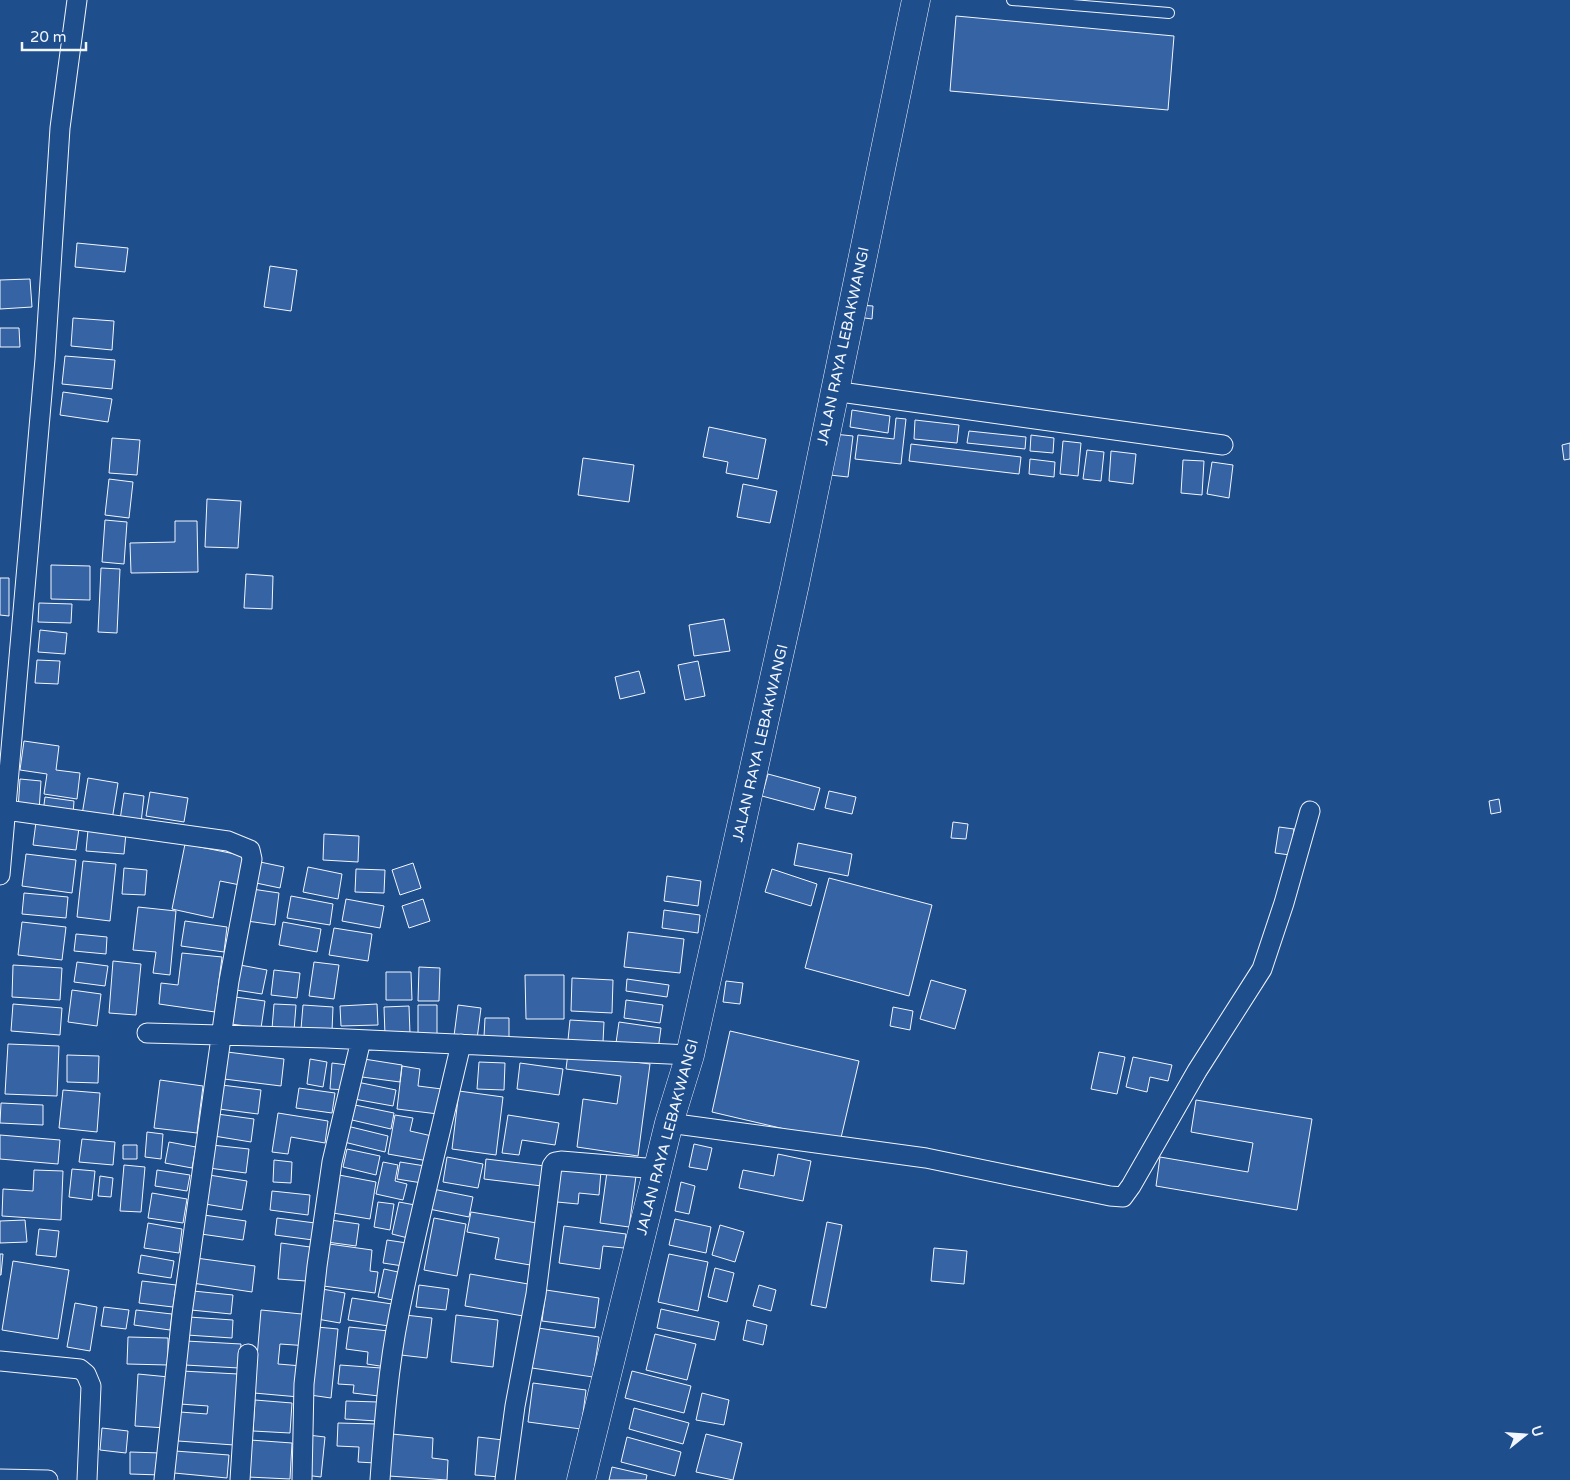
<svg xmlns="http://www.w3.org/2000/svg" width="1570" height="1480" font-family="'Varela Round',sans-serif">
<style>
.building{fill:#3563a3;stroke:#f2f6ff}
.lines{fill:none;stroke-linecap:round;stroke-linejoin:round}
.lane-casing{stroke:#f2f6ff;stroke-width:12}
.street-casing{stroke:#f2f6ff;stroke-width:21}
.secondary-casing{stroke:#f2f6ff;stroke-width:29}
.lane{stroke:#1f4e8c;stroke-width:10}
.street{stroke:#1f4e8c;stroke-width:19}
.secondary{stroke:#1f4e8c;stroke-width:28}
.labels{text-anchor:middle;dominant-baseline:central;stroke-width:4;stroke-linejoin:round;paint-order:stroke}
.street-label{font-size:15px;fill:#f2f6ff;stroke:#1f4e8c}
</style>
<rect width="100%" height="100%" fill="#1f4e8c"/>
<path class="building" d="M956,16l218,20 -6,74 -218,-19z
M77,243l51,5 -3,24 -50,-5z
M270,266l27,4 -6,41 -27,-4z
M30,279l2,28 -32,2v-29z
M860,305l13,1 -1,13 -14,-2z
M73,318l41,3 -2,29 -41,-4z
M0,328h19l1,19h-20z
M65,356l50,4 -3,29 -50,-5z
M63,392l49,7 -4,23 -48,-7z
M852,410l38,6 -2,17 -38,-6z
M896,418l10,1 -5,45 -46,-5 3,-24 36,4z
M915,420l44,5 -2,18 -43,-4z
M709,427l57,12 -8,40 -32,-6 2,-11 -25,-5z
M969,431l57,6 -1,12 -58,-6z
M834,434l19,2 -5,41 -18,-2z
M1031,435l23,3 -1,15 -23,-2z
M112,438l28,2 -3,35 -28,-2z
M1063,441l18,2 -3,33 -18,-2z
M1570,443v16l-6,1 -2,-15z
M911,444l110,13 -2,17 -110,-13z
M1087,450l17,2 -3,29 -18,-2z
M1111,451l25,3 -3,30 -24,-3z
M583,458l51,7 -5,37 -51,-7z
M1030,459l25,3 -1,15 -25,-3z
M1183,460l21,1 -2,34 -21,-2z
M1212,462l21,3 -4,33 -22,-4z
M109,479l24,3 -4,36 -24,-3z
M743,484l34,7 -7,32 -33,-6z
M207,499l34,2 -3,47 -33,-1z
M105,520l22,2 -3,42 -22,-2z
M175,521h22l1,51 -67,1 -1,-30 45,-1z
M51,565l39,1v34l-39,-1z
M101,568l19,1 -3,64 -19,-1z
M246,574l27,2 -1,33 -28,-1z
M0,578h9v38l-9,-1z
M39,603l33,1 -1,19 -33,-1z
M724,619l6,32 -36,5 -5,-31z
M40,630l27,3 -2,21 -27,-2z
M37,660l23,1 -2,23 -23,-1z
M698,661l7,35 -20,4 -7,-35z
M639,671l6,22 -25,6 -5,-22z
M24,741l35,5 -3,24 24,3 -3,26 -33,-5 3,-20 -27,-4z
M768,774l52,14 -6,22 -52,-14z
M88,778l30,5 -6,37 -30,-5z
M20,779l21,2 -2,30 -21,-1z
M829,791l27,6 -4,17 -27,-6z
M150,792l38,6 -4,24 -38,-6z
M124,793l20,3 -3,27 -21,-3z
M45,797l29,4 -1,14 -30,-3z
M1499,799l2,13 -10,2 -2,-13z
M36,822l43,6 -3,22 -43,-5z
M953,822l15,2 -2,15 -15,-1z
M1279,827l15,2 -4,26 -15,-2z
M88,830l38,3 -2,21 -38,-3z
M324,834l35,2 -1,26 -35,-2z
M798,843l54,11 -4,22 -54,-11z
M185,844l60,12 -5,29 -20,-4 -7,37 -41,-9z
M26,854l50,6 -4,33 -50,-7z
M83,861l33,3 -6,57 -33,-4z
M260,862l24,5 -4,21 -24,-5z
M413,863l8,25 -21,7 -8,-25z
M308,867l34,7 -4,25 -35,-7z
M124,868l23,2 -2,25 -23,-1z
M356,869l29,1 -1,23 -29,-1z
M772,869l45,15 -6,22 -46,-14z
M667,876l34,5 -3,25 -34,-5z
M829,878l103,27 -23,91 -104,-28z
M252,889l27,4 -4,32 -28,-4z
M24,893l44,4 -2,21 -44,-4z
M291,896l42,8 -3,21 -43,-7z
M346,899l38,7 -4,22 -38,-7z
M423,899l7,22 -21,7 -7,-22z
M138,907l38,4 -6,64 -17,-2 3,-21 -23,-2z
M664,910l36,5 -2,18 -36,-5z
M185,921l42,6 -3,25 -43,-6z
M22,922l44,5 -4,33 -44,-5z
M283,922l38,7 -4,23 -38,-7z
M334,928l38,6 -4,27 -39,-6z
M628,932l56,7 -4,34 -56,-6z
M76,934l31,3 -1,17 -32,-3z
M182,953l40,4 -7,55 -56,-8 2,-21 17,2z
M113,961l28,3 -5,51 -27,-2z
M77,962l31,4 -3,20 -31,-4z
M314,962l25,3 -5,34 -25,-3z
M13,965l49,3 -2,32 -48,-3z
M240,965l27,5 -5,24 -26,-4z
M419,967l21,1 -1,33h-21z
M274,970l26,3 -3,25 -26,-3z
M386,972h25l1,28h-26z
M525,975h39v44h-38z
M572,978l41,2 -1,33 -41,-2z
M627,979l42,6 -2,12 -41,-6z
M931,980l35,10 -11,39 -35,-10z
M726,981l17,2 -3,21 -17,-2z
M72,990l29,4 -4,32 -29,-4z
M235,997l30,4 -4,27 -30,-4z
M626,1000l37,5 -3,18 -36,-5z
M13,1004l49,4 -2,27 -49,-4z
M274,1004l22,1 -2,26 -22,-2z
M377,1004l1,21 -37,1 -1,-20z
M303,1005l30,2 -1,24 -31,-2z
M418,1005h19v32l-19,-1z
M458,1005l23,3 -4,31 -23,-3z
M409,1006l1,28 -25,1 -1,-28z
M893,1007l20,4 -3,19 -20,-4z
M485,1018h24v20l-25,-1z
M570,1020l34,2 -1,20 -35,-2z
M619,1022l42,6 -3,22 -42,-7z
M730,1031l129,30 -19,81 -128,-30z
M8,1044l51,2 -2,50 -52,-2z
M227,1052l57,7 -3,27 -57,-7z
M1099,1052l26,5 -8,37 -26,-5z
M568,1053l82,11 -12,92 -61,-9 6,-48 34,5 4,-28 -55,-7z
M67,1055l32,1 -1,27 -31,-1z
M1133,1057l39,8 -4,16 -18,-4 -3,15 -21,-5z
M310,1059l17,3 -4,25 -16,-3z
M364,1059l38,6 -2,17 -38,-5z
M479,1062l26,1 -1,27 -27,-1z
M332,1063l16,2 -2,25 -16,-1z
M520,1063l43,6 -4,26 -42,-6z
M402,1066l18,3 -2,17 24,3 -4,25 -41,-5z
M160,1080l43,6 -6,47 -43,-5z
M357,1082l39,8 -3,16 -39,-7z
M222,1085l39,5 -3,24 -39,-5z
M299,1088l36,5 -3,20 -36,-5z
M63,1090l37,3 -3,39 -38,-4z
M459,1091l44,6 -7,58 -44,-6z
M1196,1100l116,19 -15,91 -141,-24 4,-29 88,15 5,-29 -62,-11z
M1,1103l42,2v20l-43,-2z
M355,1105l39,8 -3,16 -39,-9z
M278,1113l50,8 -3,22 -34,-6 -3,17 -16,-2z
M217,1114l37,5 -3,23 -37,-6z
M395,1115l18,3 -3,13 22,5 -4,25 -40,-7z
M508,1115l51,8 -4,22 -33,-5 -3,15 -17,-2z
M347,1126l41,10 -3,16 -41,-10z
M147,1132l16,2 -2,25 -16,-2z
M0,1135l60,5 -2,24 -58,-5z
M82,1139l33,3 -2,23 -34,-3z
M169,1142l27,5 -4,21 -27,-5z
M694,1144l18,4 -5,22 -18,-3z
M123,1145h14v14h-14z
M212,1145l37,4 -3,24 -37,-5z
M347,1149l33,7 -4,19 -33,-8z
M778,1154l33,7 -8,40 -64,-13 4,-18 31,6z
M447,1157l36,7 -5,24 -35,-6z
M486,1159l59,7 -3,20 -58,-7z
M274,1160l18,2 -1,21 -18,-1z
M383,1162l15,3 -3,16 12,3 -4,16 -27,-6z
M400,1162l25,4 -3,17 -25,-4z
M124,1165l21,2 -4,45 -21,-1z
M560,1167l41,4 -2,24 -20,-2 -1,11 -21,-2z
M72,1169l23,2 -3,29 -23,-3z
M34,1170l29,1 -2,49 -59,-4 1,-27 30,2z
M157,1170l33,5 -3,16 -32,-5z
M607,1172l29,4 -7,51 -29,-4z
M209,1175l38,6 -5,29 -37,-6z
M339,1175l37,7 -6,37 -37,-6z
M100,1176l13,2 -2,19 -13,-1z
M681,1182l14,4 -6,28 -14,-3z
M433,1189l40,8 -4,20 -40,-8z
M272,1191l38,4 -2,20 -38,-5z
M152,1193l35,6 -4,24 -35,-5z
M378,1202l16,2 -4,26 -16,-3z
M399,1202l16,3 -7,33 -16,-4z
M471,1212l72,12 -7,42 -41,-7 4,-21 -32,-6z
M204,1215l42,6 -3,19 -42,-6z
M277,1218l38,5 -2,17 -38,-5z
M434,1218l32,6 -9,52 -33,-6z
M675,1219l36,8 -5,26 -37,-8z
M25,1220l2,22 -27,1v-22z
M330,1220l29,4 -3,22 -29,-4z
M827,1222l15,3 -16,83 -15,-3z
M148,1223l34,6 -3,24 -35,-5z
M720,1225l24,7 -9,30 -23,-7z
M564,1226l62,8 -2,14 -21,-2 -3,23 -41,-6z
M39,1229l20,2 -3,26 -20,-2z
M387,1240l20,3 -4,23 -20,-3z
M281,1243l29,4 -4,34 -28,-2z
M322,1243l50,7 -2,21 8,1 -3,21 -59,-8z
M934,1248l33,3 -3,33 -33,-3z
M0,1254h3l-2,21h-1z
M669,1254l39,8 -10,49 -40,-9z
M141,1255l33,6 -3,17 -33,-5z
M196,1258l59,8 -3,26 -60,-9z
M13,1261l56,9 -11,69 -56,-9z
M715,1268l19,5 -7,29 -19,-5z
M384,1269l14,3 -5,28 -15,-3z
M470,1274l64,11 -5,32 -64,-11z
M142,1281l34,4 -3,22 -34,-4z
M419,1285l30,4 -3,21 -30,-3z
M759,1285l17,5 -5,21 -18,-5z
M322,1289l23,4 -5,30 -23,-4z
M546,1290l53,8 -4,30 -53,-7z
M193,1291l40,4 -2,19 -40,-4z
M352,1298l40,6 -3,22 -41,-6z
M75,1303l22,4 -7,44 -23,-4z
M104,1307l25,3 -3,19 -25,-3z
M661,1309l58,13 -4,18 -58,-12z
M136,1310l36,4 -2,16 -36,-5z
M261,1310l51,5 -3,31 -29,-2 -2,20 24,2 -3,31 -45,-4z
M405,1315l27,3 -5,40 -26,-3z
M456,1315l42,5 -5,47 -42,-5z
M189,1317l44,3 -1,18 -45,-3z
M747,1320l20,5 -4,20 -20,-5z
M317,1327l21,2 -7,69 -21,-3z
M349,1327l40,4 -3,36 -19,-3 1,-12 -22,-3z
M538,1328l61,9 -6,40 -61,-9z
M655,1334l41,10 -9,36 -41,-10z
M128,1337l40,1v27l-41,-1z
M186,1341l55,3 -2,24 -54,-3z
M340,1365l41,3 -2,28 -26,-3 1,-8 -16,-1z
M182,1371l56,3 -4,71 -56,-4 2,-29 27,2 1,-8 -28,-2z
M632,1371l59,15 -7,27 -59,-15z
M138,1374l31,3 -3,51 -31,-2z
M533,1383l53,7 -5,39 -53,-7z
M702,1393l27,7 -5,25 -28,-5z
M255,1400l37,3 -2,30 -37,-2z
M346,1401l32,1 -1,19 -32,-2z
M634,1408l55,15 -6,21 -54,-15z
M338,1423l39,1 -2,39 -17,-1 1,-15 -22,-1z
M102,1428l26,3 -2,22 -26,-3z
M392,1434l41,4 -1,20 16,2 -1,20 -58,-4z
M706,1434l36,9 -9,37 -37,-8z
M308,1435l17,2 -4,40 -16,-2z
M478,1437l25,3 -3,37 -25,-2z
M627,1437l54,15 -6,24 -54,-14z
M250,1440l42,3 -2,36 -42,-2z
M175,1451l54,4 -2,23 -53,-5z
M130,1452l31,1v22l-31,-1z
M612,1467l35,8 -1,5h-37z"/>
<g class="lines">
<defs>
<path id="lane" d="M1012,0l157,13"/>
<path id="street" d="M833,391l390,54
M6,810l222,31 22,9 2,9 -23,122 -47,333 -18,166
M0,875l45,-516 15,-231 17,-128
M147,1033l179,5 364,17
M669,1123l257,35 184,38 13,1 8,-11 66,-115 65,-102 22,-66 26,-92
M0,1361l80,8 6,5 5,12 -4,94
M0,1479l48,1
M240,1480l8,-126
M302,1480l2,-96 13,-118 15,-104 29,-122
M380,1480c4,-55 8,-111 19,-166 18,-90 41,-180 62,-270
M505,1480l10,-74 21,-112 16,-128 3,-4 6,-1 97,8"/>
<path id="secondary" d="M581,1480l88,-357 21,-68 105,-471 121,-584"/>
</defs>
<use href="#lane" class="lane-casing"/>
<use href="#street" class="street-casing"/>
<use href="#secondary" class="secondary-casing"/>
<use href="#lane" class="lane"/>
<use href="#street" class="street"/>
<use href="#secondary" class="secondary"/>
</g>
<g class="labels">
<g class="street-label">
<text transform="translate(843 346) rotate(-78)">JALAN RAYA LEBAKWANGI</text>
<text transform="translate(760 743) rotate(-77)">JALAN RAYA LEBAKWANGI</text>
<text transform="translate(667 1137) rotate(-75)">JALAN RAYA LEBAKWANGI</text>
</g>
</g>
<g transform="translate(1525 1435) rotate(73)" stroke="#1f4e8c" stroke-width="4" paint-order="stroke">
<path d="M0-4L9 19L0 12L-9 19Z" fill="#f2f6ff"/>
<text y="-8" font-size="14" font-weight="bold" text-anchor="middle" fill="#f2f6ff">U</text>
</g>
<path d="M22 42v8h64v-8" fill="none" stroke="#f2f6ff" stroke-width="2.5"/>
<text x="30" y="42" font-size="15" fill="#f2f6ff" stroke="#1f4e8c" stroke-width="4" paint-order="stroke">20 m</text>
</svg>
